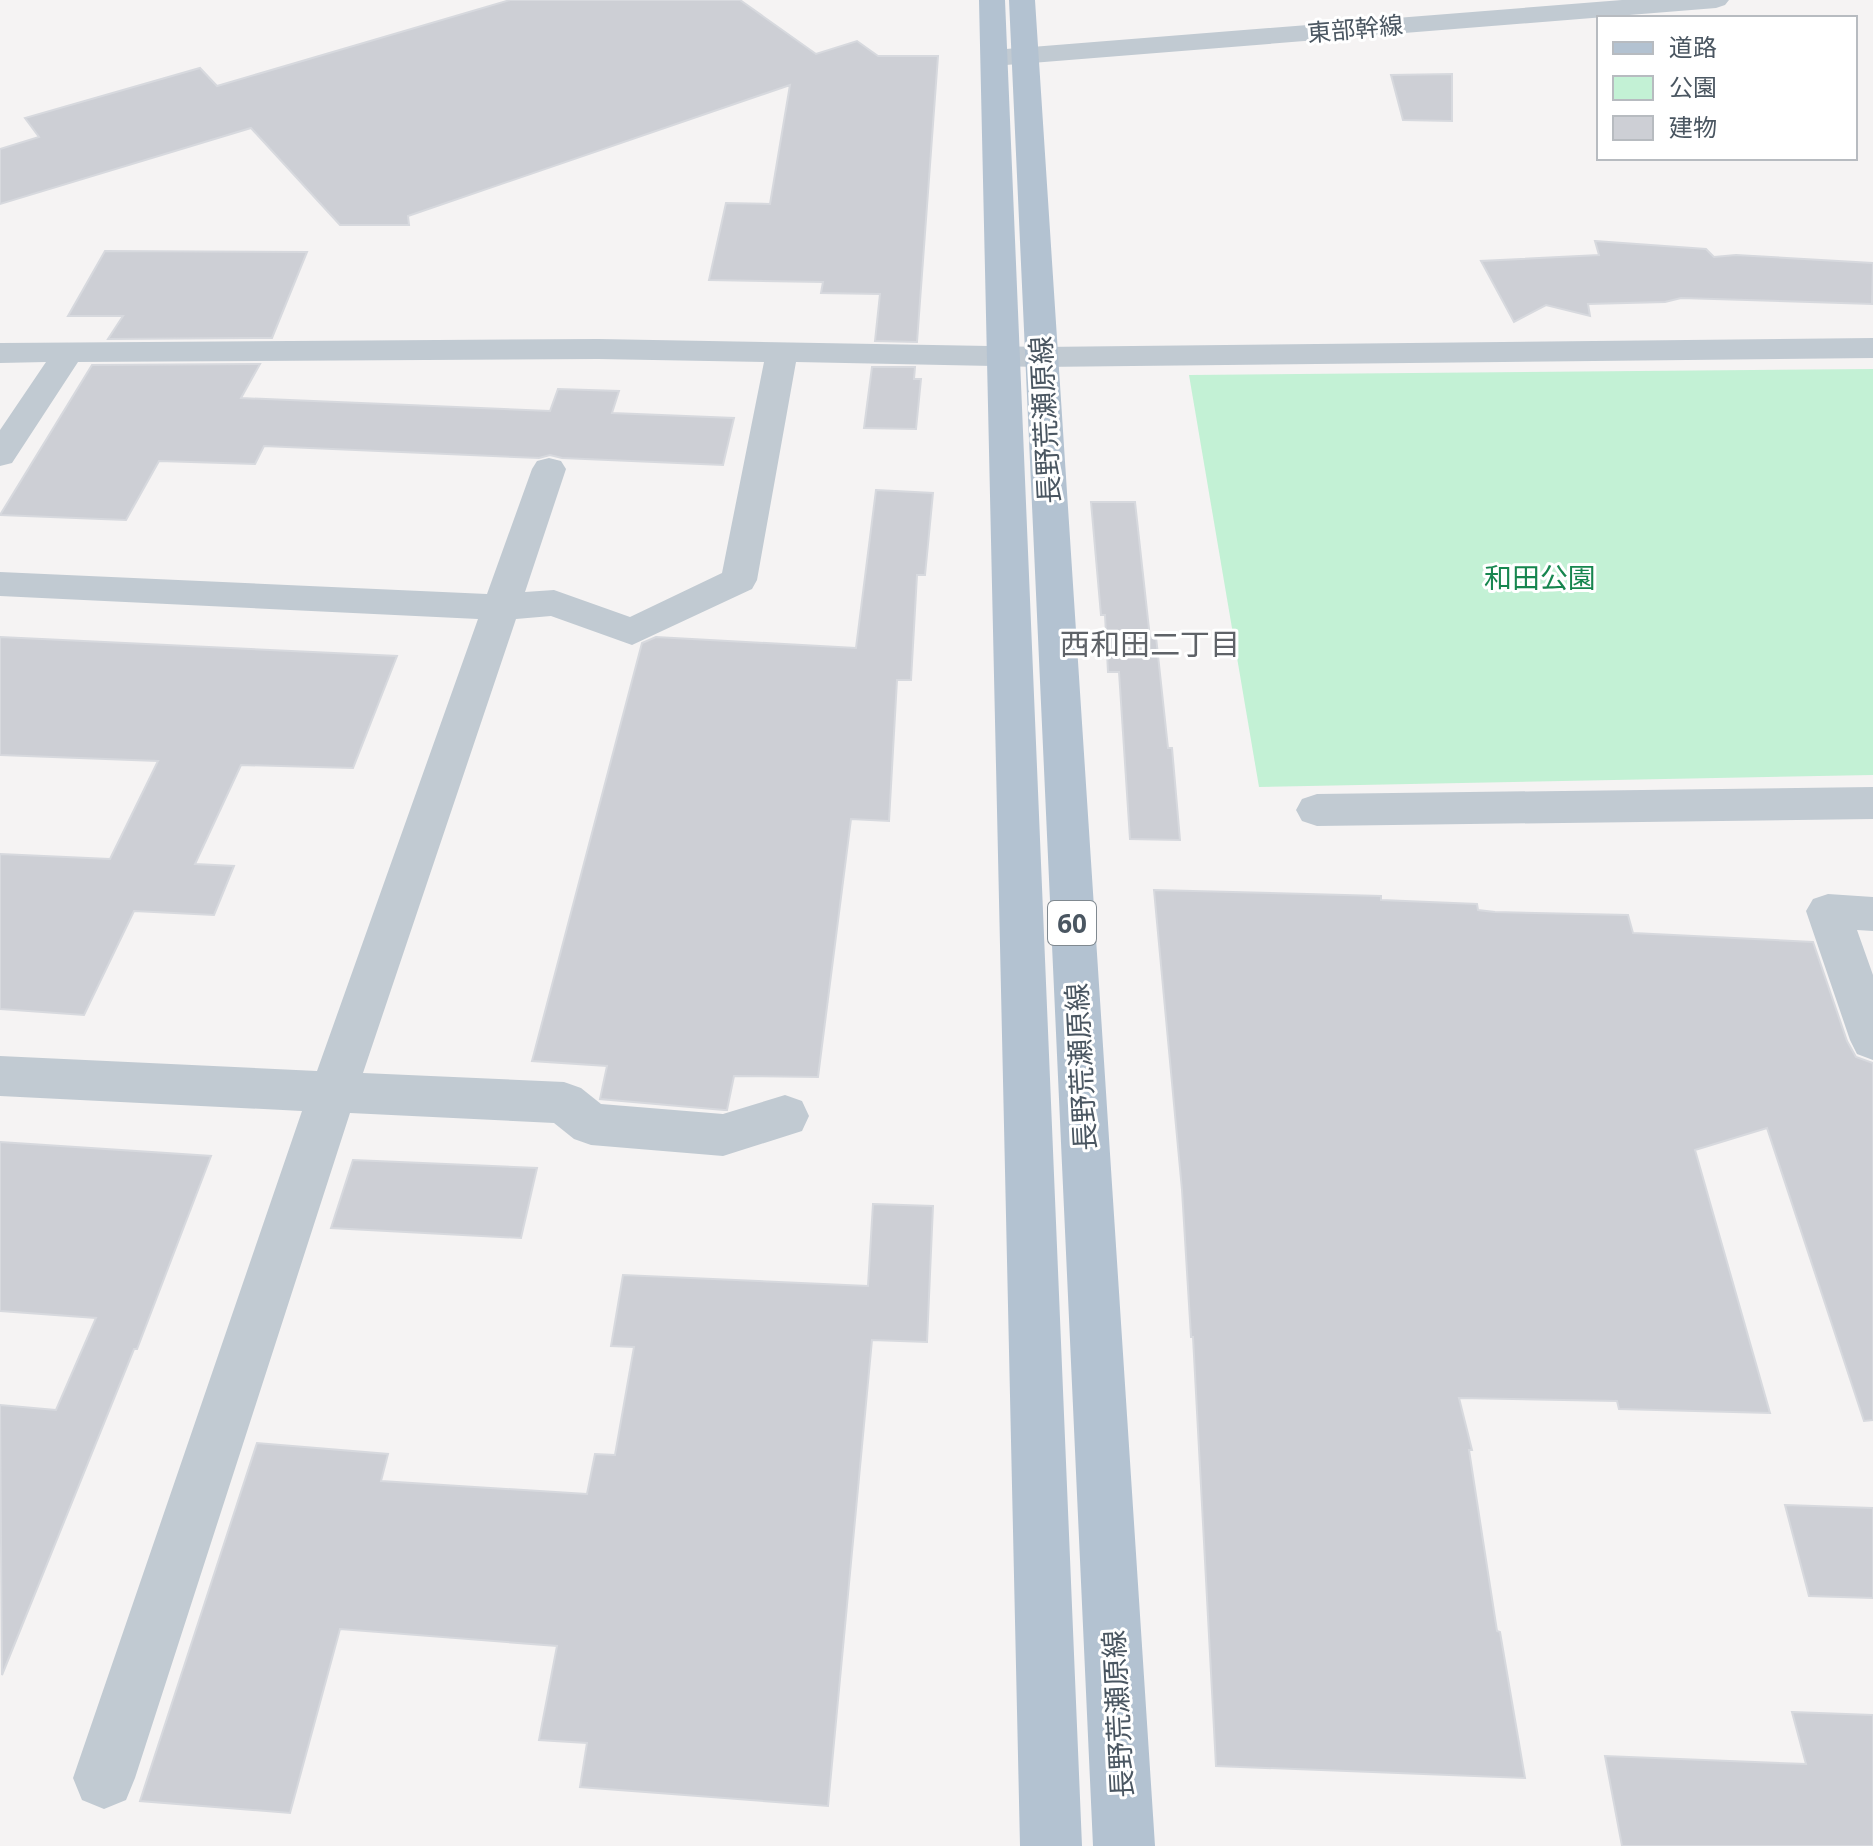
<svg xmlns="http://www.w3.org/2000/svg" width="1873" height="1846" font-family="'Open Sans','Noto Sans JP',sans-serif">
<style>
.green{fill:#c3f1d5}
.building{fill:#cdcfd5;stroke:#d7d9de;stroke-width:2}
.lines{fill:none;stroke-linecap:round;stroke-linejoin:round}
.minor{fill:#c1cad2;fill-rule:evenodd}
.major{fill:#b3c2d1;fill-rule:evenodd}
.labels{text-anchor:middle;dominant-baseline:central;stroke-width:6;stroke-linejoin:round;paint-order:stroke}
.far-street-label{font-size:24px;fill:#4a5661;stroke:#fff}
.shield{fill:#fff;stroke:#808990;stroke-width:2}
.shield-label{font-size:26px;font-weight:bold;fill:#4a5661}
.street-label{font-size:28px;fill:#4a5661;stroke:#fff}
.park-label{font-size:28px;fill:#17864f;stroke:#fff}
.neighbourhood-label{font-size:30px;fill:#5f6368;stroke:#fff}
</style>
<rect width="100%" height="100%" fill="#f5f3f3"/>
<path class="green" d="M1873,369v406l-614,12 -70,-412z"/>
<path class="building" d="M510,0h230l76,54 41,-13 21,15h60l-21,286 -42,-1 5,-47 -59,-1 2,-11 -114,-2 17,-77 44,1 20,-119 -382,131 1,9h-69l-89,-97 -251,76v-55l39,-12 -14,-19 175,-50 17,18z
M1452,74v47l-49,-1 -12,-45z
M1595,241l111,8 8,8 22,-2 137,8 -1,41 -191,-6 -16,4 -77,2 2,12 -44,-11 -32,17 -33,-61 118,-6z
M105,251l202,1 -35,86 -164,1 15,-23h-55z
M260,364l-19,34 309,13 8,-22 61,2 -7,22 122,5 -11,47 -161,-7 -12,-3 -11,3 -275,-12 -9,18 -96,-3 -33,59 -126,-5 92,-150z
M872,367h43l-1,12h7l-5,50 -52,-1z
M876,490l57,3 -8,82h-8l-6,105h-14l-8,141 -38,-2 -33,258 -84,-1 -7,34h-3l-124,-11 7,-33 -75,-5 110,-418 14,-6 200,11z
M1091,502h44l15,136 6,-1 12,111h4l8,92 -50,-1 -11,-167h-11l-3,-57h-4z
M0,637l397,19 -44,112 -112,-3 -46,99 39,2 -20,49 -80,-4 -50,104 -84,-6v-155l110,5 48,-98 -158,-6z
M1154,890l227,6v4l96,4 1,6 17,2 133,3 5,18 180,9 34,99 9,16 17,6v357l-9,1 -97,-293 -72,22 75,263 -151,-4 -2,-8 -158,-3 13,52h-3l28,181 3,1 25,146 -309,-12 -23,-429h-2l-9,-147z
M0,1142l211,14 -74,193h-3l-132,326 -2,-270 56,5 40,-92 -96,-7z
M353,1160l184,8 -16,70 -190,-10z
M873,1204l60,2 -6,136 -55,-2 -44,466 -248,-19 7,-44 -48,-3 18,-94 -217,-17 -50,184 -150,-12 117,-358 131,11 -7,27 206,13 8,-40 20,1 19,-108 -23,-1 12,-71 245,11z
M1785,1505l88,3v90l-64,-2z
M1792,1712l81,3v131h-251l-17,-90 201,8z"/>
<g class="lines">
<path class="minor" d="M1622,0h107l-4,5 -9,3 -722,58 -9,-2 -4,-6 4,-6 9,-2z
M1873,338v20l-833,9 -244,-5 -39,218 -5,9 -120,56 -81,-29 -35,3 -153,454 201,9 17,6 20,16 122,10 62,-19 17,6 7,15 -7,15 -79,25 -132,-11 -17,-6 -20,-16 -204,-10 -215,665 -9,22 -22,9 -22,-9 -9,-22 229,-667 -302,-15v-40l317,15 161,-452 -478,-23v-24l487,22 45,-125 5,-8 12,-3 12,3 5,8 -41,123 29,-2 76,27 92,-44 42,-211 -166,-3 -520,3 -66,101 -12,3v-36l46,-68 -46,1v-20l598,-4 442,8z
M1873,787v32l-556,7 -15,-5 -6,-11 6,-11 15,-5z
M1828,894l45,3v34l-16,-1 16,45v85l-16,-6 -7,-14 -44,-129 7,-12z"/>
<path class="major" d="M979,0h26l77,1846h-62z
M1009,0h26l120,1846h-62z"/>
</g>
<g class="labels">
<g class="far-street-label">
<text transform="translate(1355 28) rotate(-5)">東部幹線</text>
</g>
<rect class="shield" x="1048" y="901" width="48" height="44" rx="6"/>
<g class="shield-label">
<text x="1072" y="923">60</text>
</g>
<g class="street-label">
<text transform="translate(1044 420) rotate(-93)">長野荒瀬原線</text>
<text transform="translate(1080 1067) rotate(-93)">長野荒瀬原線</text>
<text transform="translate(1117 1714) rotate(-93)">長野荒瀬原線</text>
</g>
<g class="park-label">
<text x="1540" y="577">和田公園</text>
</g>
<g class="neighbourhood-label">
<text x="1150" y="643">西和田二丁目</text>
</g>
</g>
<rect x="1597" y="16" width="260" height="144" fill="#ffffff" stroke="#b7bbc0" stroke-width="2"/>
<rect x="1613" y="42" width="40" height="12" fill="#b3c2d1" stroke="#b7bbc0" stroke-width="2"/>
<text x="1669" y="56" font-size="24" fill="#4a5661">道路</text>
<rect x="1613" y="76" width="40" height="24" fill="#c3f1d5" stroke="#b7bbc0" stroke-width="2"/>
<text x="1669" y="96" font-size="24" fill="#4a5661">公園</text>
<rect x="1613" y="116" width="40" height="24" fill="#cdcfd5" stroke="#b7bbc0" stroke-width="2"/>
<text x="1669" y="136" font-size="24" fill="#4a5661">建物</text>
</svg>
